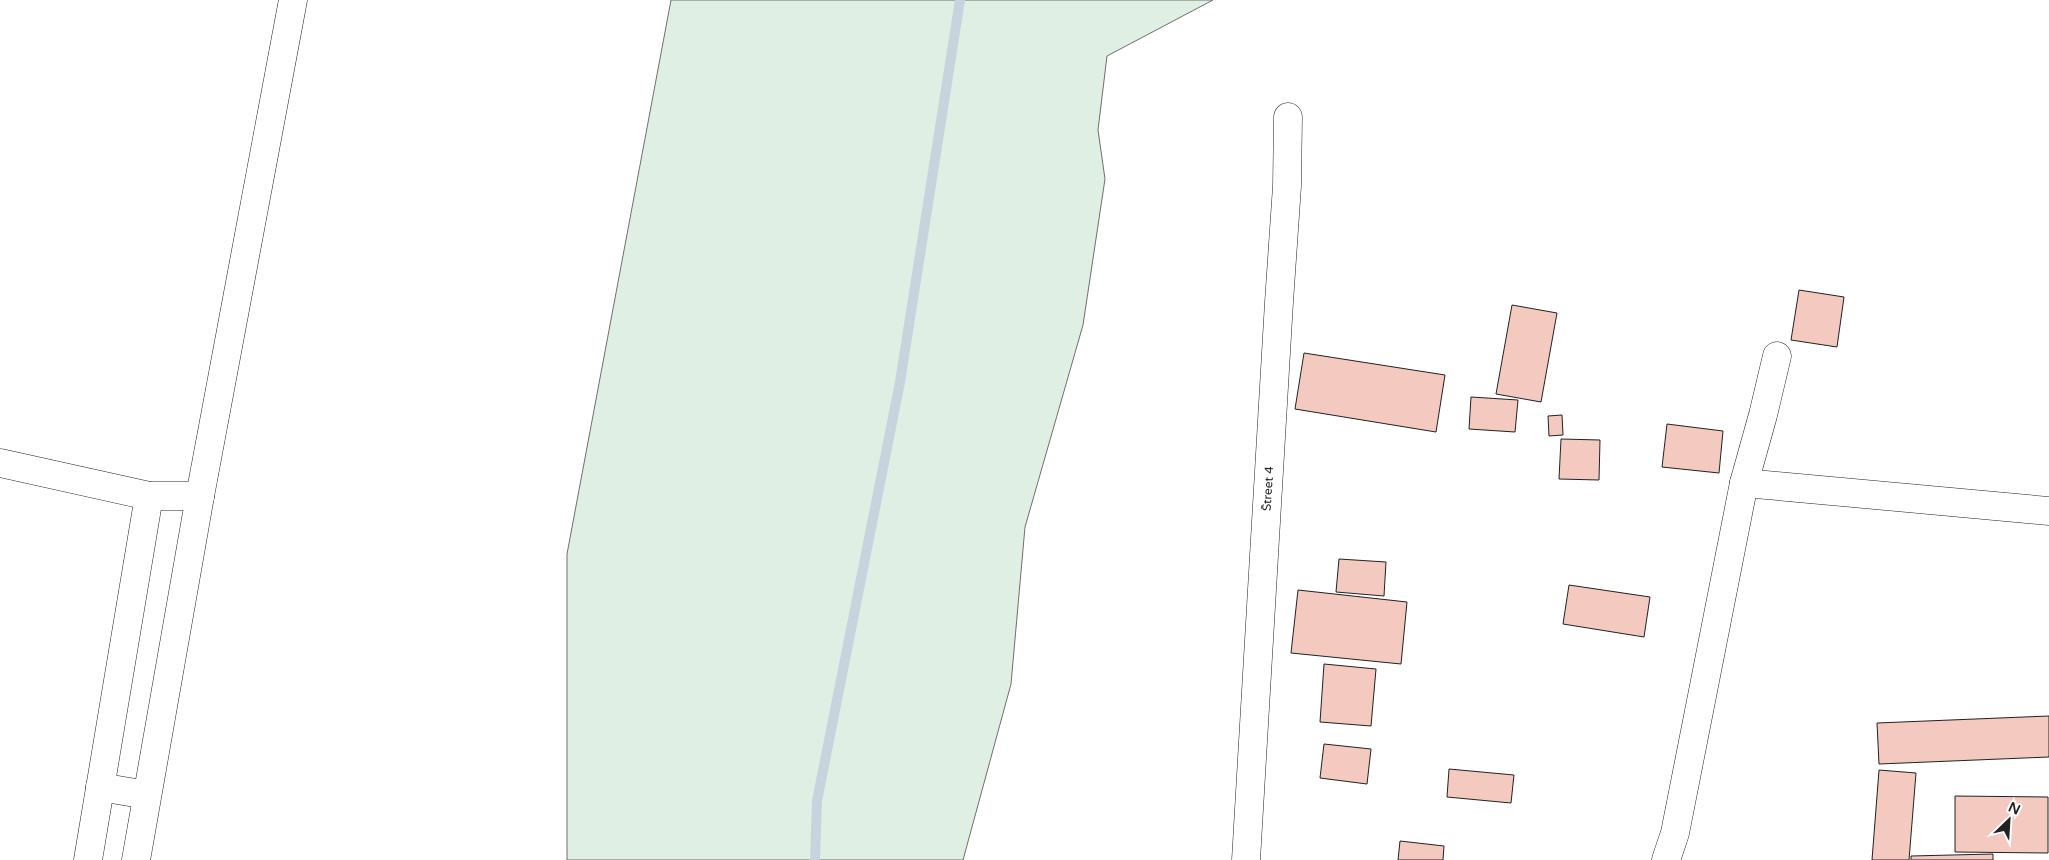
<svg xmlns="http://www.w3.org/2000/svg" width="2049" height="860" font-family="'Varela Round',sans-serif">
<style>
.green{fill:#e0efe3;stroke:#6f6f6f}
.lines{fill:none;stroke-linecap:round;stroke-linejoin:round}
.stream{stroke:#c7d3dd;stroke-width:10}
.building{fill:#f3c9c0;stroke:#222}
.minor-casing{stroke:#222;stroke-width:29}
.minor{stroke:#fff;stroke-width:28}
.labels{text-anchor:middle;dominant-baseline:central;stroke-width:4;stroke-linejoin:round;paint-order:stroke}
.street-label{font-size:12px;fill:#222;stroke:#fff}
</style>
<rect width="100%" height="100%" fill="#fff"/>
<path class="green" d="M671,0h542l-106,56 -9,74 7,49 -22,146 -58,202 -14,157 -48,176h-396v-306z"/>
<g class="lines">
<path class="stream" d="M815,860l2,-59 83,-419 60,-382"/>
</g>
<path class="building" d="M1799,290l45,7 -7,50 -46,-7z
M1512,305l45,8 -16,89 -45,-8z
M1304,353l141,22 -9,57 -141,-23z
M1471,397l47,3 -3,32 -46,-3z
M1562,415l1,20 -14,1 -1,-20z
M1667,424l56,7 -4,42 -57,-6z
M1561,439l39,1 -1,40 -40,-1z
M1339,559l47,3 -2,34 -48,-4z
M1569,585l81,12 -6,40 -81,-13z
M1298,590l109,12 -6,62 -110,-11z
M1324,664l52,5 -5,57 -51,-4z
M2049,716v41l-170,7 -2,-41z
M1324,744l47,5 -4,35 -47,-6z
M1449,769l65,6 -3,28 -64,-6z
M1879,770l37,3 -7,87h-37z
M1955,796l93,1v56l-93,-1z
M1400,841l44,5 -1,14h-45z
M1993,854v6h-82v-4z"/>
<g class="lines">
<defs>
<g id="minor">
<path d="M0,463l149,33h51"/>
<path d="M1744,483l305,28"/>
<path d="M100,787l47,8"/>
<path d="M88,860l61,-364"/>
<path d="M136,860l64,-364 93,-496"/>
<path id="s1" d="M1246,860l33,-558 8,-116 1,-69"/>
<path d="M1666,860l9,-27 69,-350 19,-68 14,-59"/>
</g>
</defs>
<use href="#minor" class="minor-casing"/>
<use href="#minor" class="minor"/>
</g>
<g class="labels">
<g class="street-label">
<text stroke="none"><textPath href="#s1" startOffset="372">S̄treet 4</textPath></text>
</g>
</g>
<g transform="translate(2009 820) rotate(25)" stroke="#ffffff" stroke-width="4" paint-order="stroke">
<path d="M0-4L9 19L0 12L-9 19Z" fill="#222222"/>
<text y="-8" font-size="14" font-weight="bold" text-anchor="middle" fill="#222222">N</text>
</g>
</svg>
